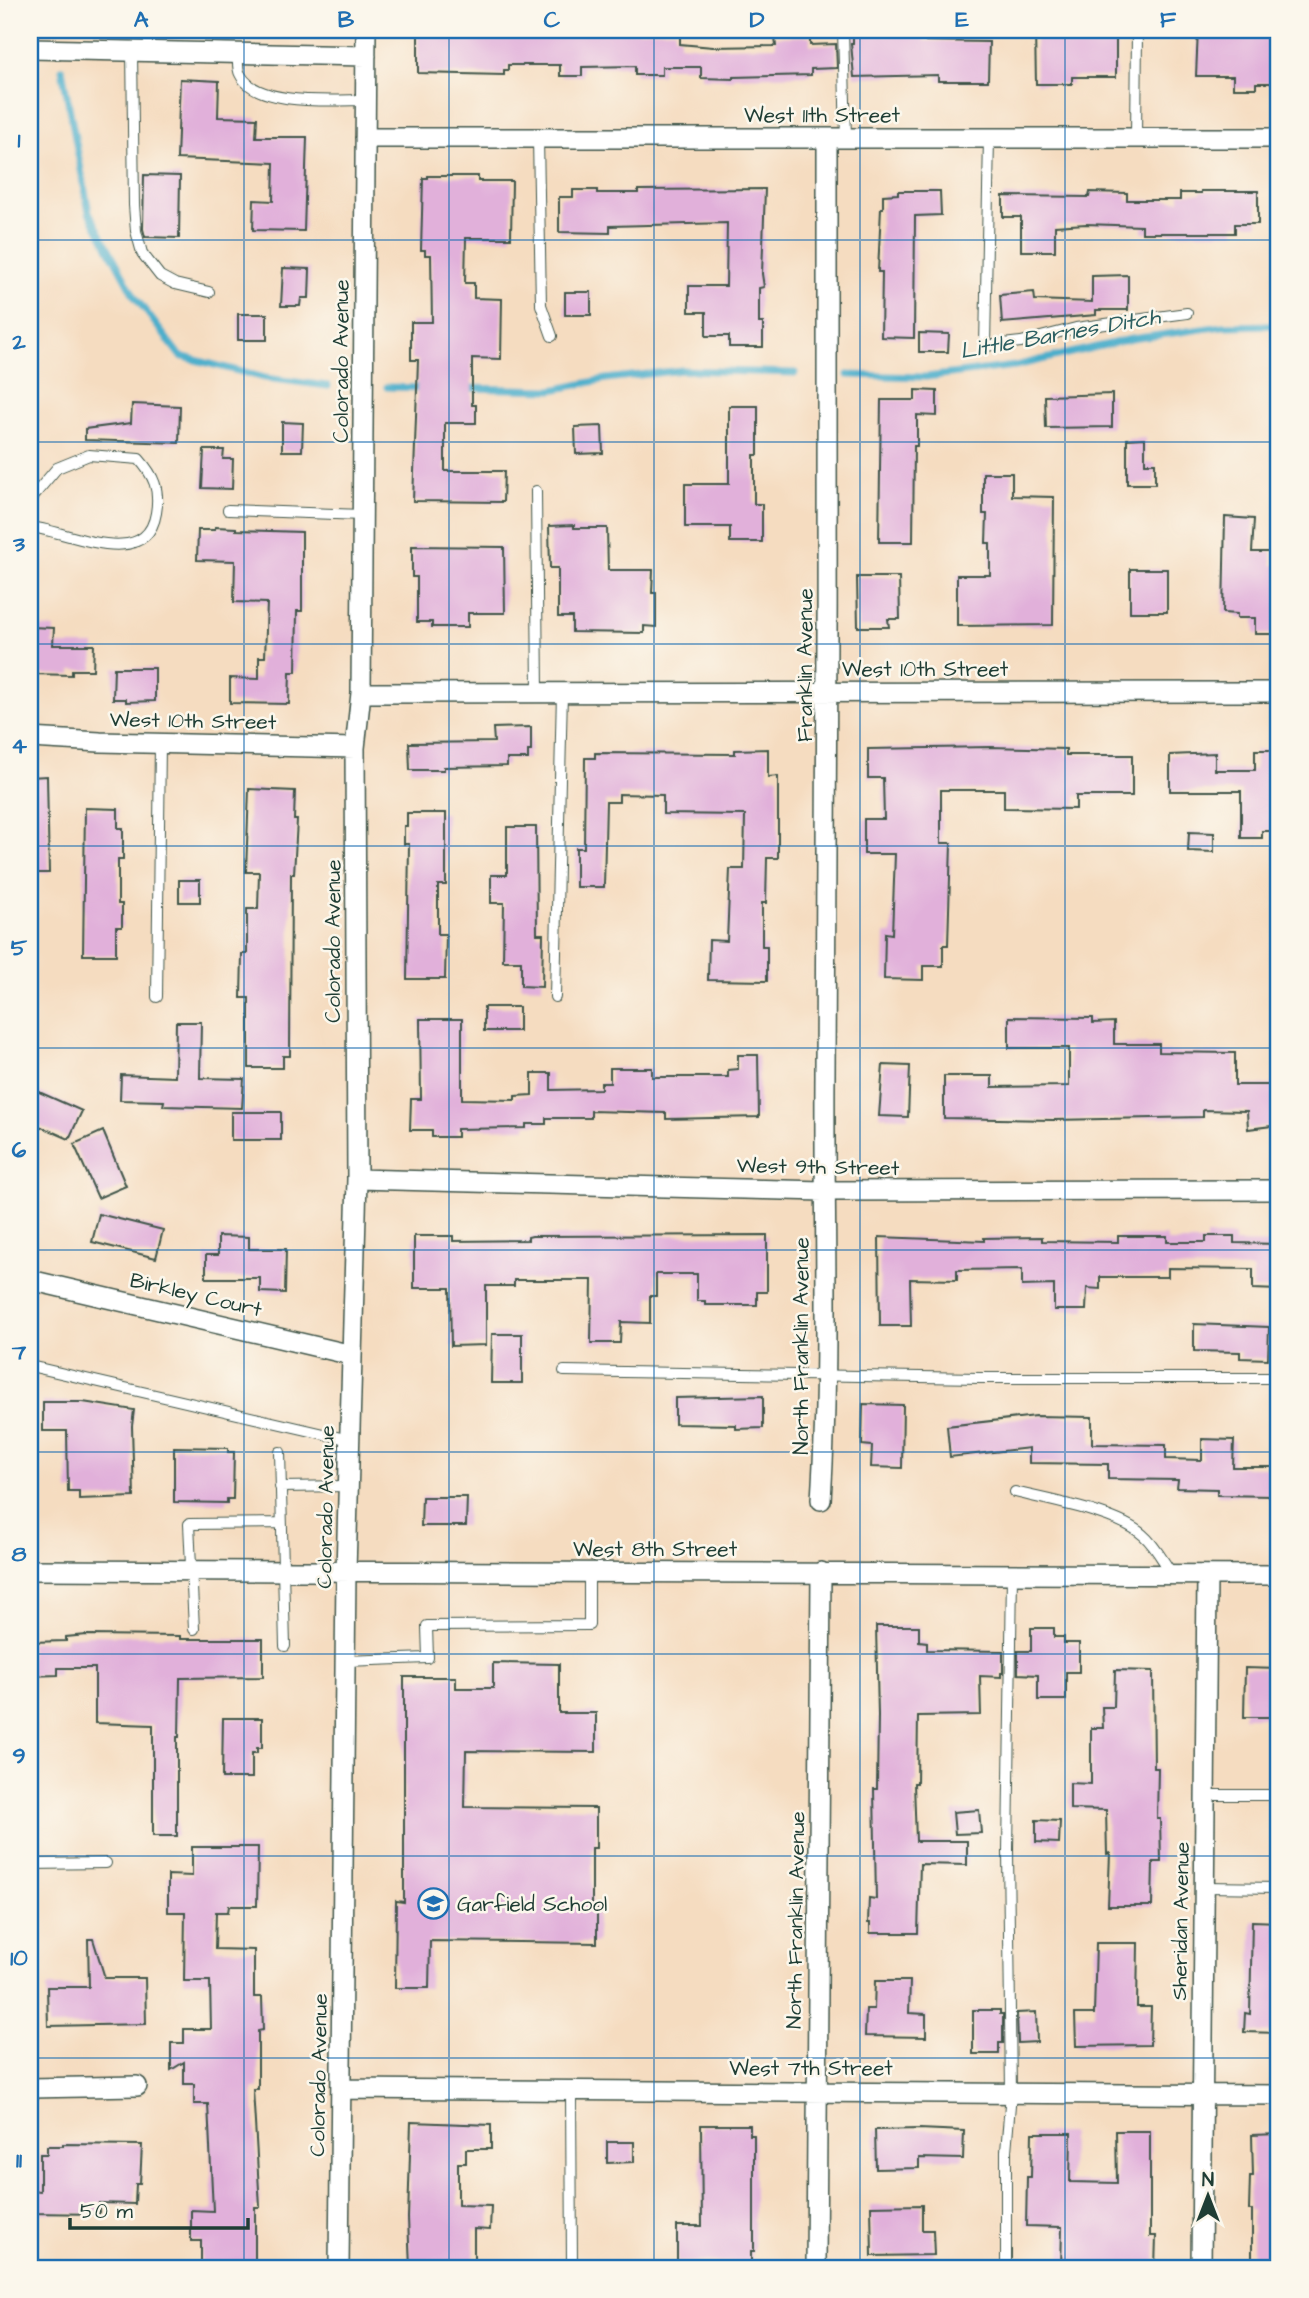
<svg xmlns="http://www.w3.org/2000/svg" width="1309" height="2298" font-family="'Architects Daughter',sans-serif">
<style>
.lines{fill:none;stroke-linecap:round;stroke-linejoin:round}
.stream{stroke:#4caecb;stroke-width:7}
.building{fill:#e1b0da}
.lane-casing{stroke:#3f5549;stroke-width:12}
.street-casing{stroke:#3f5549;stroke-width:22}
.lane{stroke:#fff;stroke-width:10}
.street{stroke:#fff;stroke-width:19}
.grid{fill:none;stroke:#1f6fb2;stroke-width:2;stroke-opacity:0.55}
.labels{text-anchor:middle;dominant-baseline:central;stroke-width:5;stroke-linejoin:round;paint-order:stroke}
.street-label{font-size:21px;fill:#1f3d34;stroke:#fbf7ec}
.poi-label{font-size:21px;fill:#1f3d34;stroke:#fbf7ec;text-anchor:start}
.water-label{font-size:23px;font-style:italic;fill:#2c5f61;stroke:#fbf7ec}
.neatline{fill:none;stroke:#1f6fb2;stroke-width:2.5}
.grid-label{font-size:23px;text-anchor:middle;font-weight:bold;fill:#1f6fb2}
</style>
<rect width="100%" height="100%" fill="#fbf7ec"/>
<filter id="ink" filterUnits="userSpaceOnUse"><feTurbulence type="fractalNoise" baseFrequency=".0143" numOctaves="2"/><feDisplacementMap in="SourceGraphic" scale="14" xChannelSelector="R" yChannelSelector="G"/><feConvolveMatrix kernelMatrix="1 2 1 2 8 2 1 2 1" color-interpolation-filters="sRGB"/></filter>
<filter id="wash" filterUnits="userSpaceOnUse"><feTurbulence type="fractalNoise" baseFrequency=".00686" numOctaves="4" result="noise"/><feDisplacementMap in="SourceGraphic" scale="28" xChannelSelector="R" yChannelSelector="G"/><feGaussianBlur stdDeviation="1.57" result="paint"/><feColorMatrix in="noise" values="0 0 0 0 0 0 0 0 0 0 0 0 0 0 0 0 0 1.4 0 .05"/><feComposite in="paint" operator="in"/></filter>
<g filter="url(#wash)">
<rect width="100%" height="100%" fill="#f5dcc0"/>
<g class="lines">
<path class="stream" d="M62,69l27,143 46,85 45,59 85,22 63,8
M848,375l78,2 89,-11 116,-27 92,-13 56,-1
M387,387l37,1
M464,388l88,2 54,-11 76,-9 113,3"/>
</g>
<g id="blocks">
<path class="building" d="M418,30h84v6l57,1v-5h29v-2h18v2l69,-2v6h5v8l33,3 63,-1 -1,-9 35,-1v9l26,-1 1,24 -26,1v6l-78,2v2l-32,-1v-11h-39v8h-27v-9l-53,1v9h-22v-11h-52v5h-4v5l-86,-2z
M1035,30h81v47h-44v7h-36z
M1198,30h77l1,53h-20v5h-23v-12h-37z
M924,34v7l65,1 -1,39h-50v-6l-84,2 -3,-34h2v-7z
M180,79l39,2 -1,36 39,1 -1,19h51l-3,94 -51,-1 1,-30 19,1 1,-38 -97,-4z
M144,175l36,1 -1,62 -34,-1 -2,-8z
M428,176h50v5h34l-1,57h-45l-1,45h9v15l28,1 -1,60 -29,-1v47h4v18h-31v48h59l-1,31 -90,-1 5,-141h-7v-38h21l-1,-67h-6v-5h-4l2,-72h5z
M765,189l-3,85 2,13 -5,1v35h4v24h-34v-11h-23v-24h-17v-26h37l1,-63 -117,3v7l-51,-1v-35h14v-7h24v3h41v-3z
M898,191h42l1,24 -26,1 -1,122 -33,-1 1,-65h-4l3,-64h2v-13l15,-1z
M1201,191h57v33h-23v9h-93v-7l-56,-2 -31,2v25h-34v-34h-18v-21l86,1 1,-5 37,1v7h53v-7h21z
M283,268l27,1 -1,29h-8l-1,8h-19z
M1128,275v35h-32v5l-94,8 -2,-28 34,-3 1,8 57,2v-26z
M565,292h26v23h-26z
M238,314h29v26h-29z
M919,333l30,1 -1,18h-29z
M915,390l22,1v25l-20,-1v31h-3l-1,96h-34l2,-142h34z
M1112,394v33l-66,1 -1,-32z
M132,404l48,2 -1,37 -94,-3v-11l46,-6z
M729,406h29v49h-4v49h8v38h-32v-15h-45v-43h44z
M282,422l21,1 -1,28h-20z
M602,426l1,27 -27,1 -1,-27z
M1145,438v25h10v21h-28v-45z
M204,450h20l-1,9h10l-1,30 -30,-1z
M983,473h29v23l42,1 -1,128 -96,1v-51h33v-32h-4l1,-29h-4z
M1225,517l29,2 -2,33h20v13h7v50h-4v19h-20v-16h-18v-4l-14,-1z
M574,525v3h33l1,42h45l-1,23h4v34l-12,-1v7l-72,-1v-15h-14v-49h-8l-1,-42z
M215,527l21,1v2l66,2v79h-5l-1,61h-6l-1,32 -59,-1v-25l29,1v-22h6l2,-54 -33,-1 1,-41 -38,-1 1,-30h17z
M412,546l92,1 1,66h-37v14h-36v-5h-15v-45h-5z
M1130,569h37v43h-37z
M857,577h42l1,42h-12l1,8h-31z
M30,627l24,1 -1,17h41l-1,25h-21v5l-42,-1z
M114,668h41v33l-29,1v-3h-13z
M531,727v24h-3v8h-21v7l-63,1v3h-34l-1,-27 85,-1 -1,-14z
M991,747l75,2v6h66v41h-56v13l-72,-1v-18h-63v53h10l-3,102h-5v21h-20v14l-39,-1 1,-46 7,1 3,-80h-31v-35h20l-1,-41h-15v-29z
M768,749v28l10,-1v82h-11l-1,45h-4v43h5v35l-59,-1 1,-40 18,1 3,-72h14l1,-54 -82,-1v-19l-44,-1v8h-13l-2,85h-28v-39h8l1,-90h10v-5l140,1v-4z
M1255,750h24v31h-4l-1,50h-12v7h-21v-47h-71v-36l45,-2v17h40z
M47,776l2,97h-19v-96z
M249,789l46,2 -1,29h3l-3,54h-3l-1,182h-7v12h-34v-70h-8l1,-44h5v-45h11l1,-37h-13z
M85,808l33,1v19h5v31h-5v45h4v23h-6v28h-33z
M407,813h39v72h-8v49h8l-1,45h-38l2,-135h-5v-18h3z
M507,827h29l1,107h6l-1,53 -21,-1v-25h-18l1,-58h-13v-28h16z
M1189,832l25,1v19l-26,-1z
M179,880h21v22h-21z
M484,1007h35v24h-35z
M1009,1017l84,1v5l21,-1v22h45v8l76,1v32h44v40l-31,4 -1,-18 -44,-1v7l-150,3 -109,-2v-42h48v11l77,-1v-38h-60z
M420,1019h42v80l53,1v-4l17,-1v-22h19v17l50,-1v-6h9v-15h42v9h76v-7l10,-1v-14h20l1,62 -93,2v-6l-75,-2v7h-45v6h-20v4l-69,1v8h-25v-7h-22l1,-31h10z
M176,1022h25l-1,56 44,1 -2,29 -79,-2 1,-5 -44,-1 1,-25 54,2z
M883,1065l27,1 -2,51 -29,-1z
M30,1088l52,23 -13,28 -39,-17z
M231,1112h50v28h-50z
M103,1131l23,55 -28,12 -24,-54z
M99,1214l64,16 -7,28 -64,-16z
M767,1235v57h-10v13h-52v-4h-8v-27h-41v22h-6v27l-29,-1 -1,21h-29l1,-63h-78v6h-28v59l-35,1 -1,-58h-36v-52h39v5l75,-1v-3l4,-1z
M218,1236l31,1v12h37l-1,44 -25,-1v-14h-54v-23h12z
M1118,1236h49v6h39v-6h28v7l45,1v46l-26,-1v-20l-85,-1v9h-68v12l-13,-1 -1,22h-32v-25l-32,1v-17l-65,1v10l-47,-1 1,47h-31l-1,-89 105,4v-3l58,-1v4l76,1z
M1194,1324l75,3 -1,32 -28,-1v-6l-46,-1z
M492,1334h30v49h-31z
M763,1396v32l-27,1v-4l-61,-1v-26z
M43,1402h40l51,8 -2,16 2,71 -55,2v-8h-11l-1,-60h-24z
M863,1404l40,1 -1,63 -31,-1 1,-21 -10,-1z
M1036,1416l56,1v27l74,1v14l36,1v-21l32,1 -1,27h40l-1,29 -55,-1v-6l-40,-1 1,-8 -70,-1v-15l-79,-1v-15l-79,9 -3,-31z
M174,1447l54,1v4h6l-1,47h-6v4l-53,-1z
M422,1497h45l-1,29h-45z
M876,1626h43v15l8,1v8l76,1v22h-2v4l-21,-1 1,39 -63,1 -1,67h-3l2,58h51v24l-47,-1 -2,69h-48v-10h-2l1,-25 7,1 -2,-110h3l1,-74z
M1031,1628h23v9h10v6h15v29h-13v28h-28v-25l-20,-1v-23h13z
M87,1635l93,1v3h83v38l-83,1 -1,59h-2v99h-24v-111l-58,-2v-55h-37v7l-28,1v-34l36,-1v-4z
M493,1663l66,1v49h37v39l-130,-1 -1,56 131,1v40h-4v57l5,1v37l-167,-2 -1,47h-34l1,-87 8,1v-225h52v11h37z
M1245,1668l34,1 -2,48h-33z
M1115,1670l38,1 1,97h4l-1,51h3l1,43h-8l-1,44h-44l2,-53 -3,1 -1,-44 -36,-1v-26l21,1v-56h12l-1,-21h12z
M223,1718h39v30h-5v5h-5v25h-30z
M979,1810l2,23 -26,1 -2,-22z
M1036,1820l24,1 -1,22 -23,-1z
M192,1847h66l-1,59h-28l-1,6h-12l-1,37 39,1v47h8l1,33 -5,1v58h-5l7,118h-5v58h-2v3h-52v-27h-10v-31l22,1 -5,-107h-14v-20h-10v-22l-13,8v-27h13v-14h27l-1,-48h-26l1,-69h-17v-37l24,1z
M1252,1921l27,1v111l-35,-1 1,-19 5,1z
M88,1939h5l12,39h40l1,46 -98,2 -1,-39h42z
M1096,1943h42l-1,64h14l-1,38 -74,1 -1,-32h19z
M875,1981h35l-1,32 17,1v23l-61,-1 1,-27h8z
M973,2010h27v4h3v29h-4v11h-26z
M1036,2012l1,30 -19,1 -1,-30z
M411,2122l80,3v24h-25v14h-8v42l33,1 -1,24 -16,-1v39h-64l-2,-50z
M701,2125h49v10h4v116h-3v11h-74v-36h25z
M919,2129l45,2 -1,28 -44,-1v10l-43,1 -1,-39z
M1116,2131h34v105h6l-1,32h-94l1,-41 -36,-1 1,-49h4l1,-44h39l-1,49 47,1z
M1279,2134v133l-27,-1v-56h-3l1,-34h3l-1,-41z
M607,2142h27v20l-27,1z
M63,2144l79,1 -2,39h-4l-1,20 -36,-1v11l-69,-1v-23l10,1v-37h7v-8h16z
M922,2205v25h11l1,25 -62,1 -1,-50z"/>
</g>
</g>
<g filter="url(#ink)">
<use href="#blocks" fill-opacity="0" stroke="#3f5549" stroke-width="2"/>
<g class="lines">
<defs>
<path id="lane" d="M843,30l3,108
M132,50l2,155 2,26 6,22 18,23 15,8 34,8
M238,53c0,7 -1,16 2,21 16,33 95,26 126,26
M538,138l3,167 11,31
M989,138l-4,208 36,-4 55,-14 111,-15
M1136,138l1,-108
M536,491l2,201
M30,500l27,-32 32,-13 50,4c15,17 21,30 17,54 -10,60 -90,17 -126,14
M228,510l134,5
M157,997l3,-254
M555,997l7,-305
M30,1366l320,74
M564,1371l416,7h299
M280,1452l5,194
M280,1487l69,-1
M1015,1492c35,9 102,20 128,43 12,10 20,26 29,39
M194,1629l-5,-105 92,-1
M345,1661l83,-3 -1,-32 162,-1v-53
M1205,1795h74
M30,1864l76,-1
M1204,1887l75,1
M571,2090l1,178
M1006,2268v-117l5,-58 -3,-241 4,-278"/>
<path id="street" d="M30,49l336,7
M365,138h914
M361,693l918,-1
M30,738l70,4 255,6
M357,1179l466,12 456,-1
M30,1280l322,75
M821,1500c9,-141 3,-283 4,-424 2,-313 3,-625 2,-938
M30,1570l1249,5
M30,2088l107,-2
M342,2089l937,6
M339,2268l7,-697 11,-392 -2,-431 6,-55 5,-663
M816,2268l5,-696
M1201,2268l6,-693"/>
</defs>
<use href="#lane" class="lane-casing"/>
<use href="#street" class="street-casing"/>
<use href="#lane" class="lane"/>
<use href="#street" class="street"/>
</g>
</g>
<path class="grid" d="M244,30v2238M449,30v2238M654,30v2238M860,30v2238M1065,30v2238M30,240h1249M30,442h1249M30,644h1249M30,846h1249M30,1048h1249M30,1250h1249M30,1452h1249M30,1654h1249M30,1856h1249M30,2058h1249"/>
<defs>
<symbol id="school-ring" viewBox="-11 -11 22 22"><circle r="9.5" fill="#fbf7ec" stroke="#1f6fb2" stroke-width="1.5"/><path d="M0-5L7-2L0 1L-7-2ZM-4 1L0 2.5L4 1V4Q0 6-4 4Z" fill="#1f6fb2"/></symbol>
</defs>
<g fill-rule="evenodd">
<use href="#school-ring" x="416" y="1886" width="35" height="35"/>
</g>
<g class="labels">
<g class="street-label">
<text x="822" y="115">West 11th Street</text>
<text transform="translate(341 361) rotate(-90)">Colorado Avenue</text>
<text transform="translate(805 665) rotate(-90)">Franklin Avenue</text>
<text x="925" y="669">West 10th Street</text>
<text transform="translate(193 721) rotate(1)">West 10th Street</text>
<text transform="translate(333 941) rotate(-90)">Colorado Avenue</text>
<text transform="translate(818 1167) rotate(1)">West 9th Street</text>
<text transform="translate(196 1295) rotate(13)">Birkley Court</text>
<text transform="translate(801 1346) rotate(-90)">North Franklin Avenue</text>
<text transform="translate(326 1507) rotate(-89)">Colorado Avenue</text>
<text x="655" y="1549">West 8th Street</text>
<text transform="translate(796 1920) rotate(-89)">North Franklin Avenue</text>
<text transform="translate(1181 1921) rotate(-89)">Sheridan Avenue</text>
<text x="811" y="2068">West 7th Street</text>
<text transform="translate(319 2075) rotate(-89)">Colorado Avenue</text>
</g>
<g class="poi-label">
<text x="457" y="1904">Garfield School</text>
</g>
<g class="water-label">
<text transform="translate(1060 334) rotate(-10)">Little Barnes Ditch</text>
</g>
</g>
<rect width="1309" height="2298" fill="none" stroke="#fbf7ec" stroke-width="77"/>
<g transform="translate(1208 2196)" stroke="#fbf7ec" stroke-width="5" paint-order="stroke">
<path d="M0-5L12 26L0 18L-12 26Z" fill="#1f3d34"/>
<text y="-10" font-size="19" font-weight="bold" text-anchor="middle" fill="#1f3d34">N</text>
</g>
<path d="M70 2218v10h178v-10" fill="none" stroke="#1f3d34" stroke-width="3.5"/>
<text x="80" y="2218" font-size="21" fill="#1f3d34" stroke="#fbf7ec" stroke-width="5" paint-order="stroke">50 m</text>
<rect x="38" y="38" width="1232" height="2222" class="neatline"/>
<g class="grid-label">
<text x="141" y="27">A</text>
<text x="346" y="27">B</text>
<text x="552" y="27">C</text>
<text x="757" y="27">D</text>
<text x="962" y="27">E</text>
<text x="1168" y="27">F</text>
<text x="19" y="147">1</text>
<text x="19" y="349">2</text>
<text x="19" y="551">3</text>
<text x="19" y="753">4</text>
<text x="19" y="955">5</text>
<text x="19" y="1157">6</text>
<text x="19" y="1359">7</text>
<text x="19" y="1561">8</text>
<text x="19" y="1763">9</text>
<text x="19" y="1965">10</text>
<text x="19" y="2167">11</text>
</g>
</svg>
